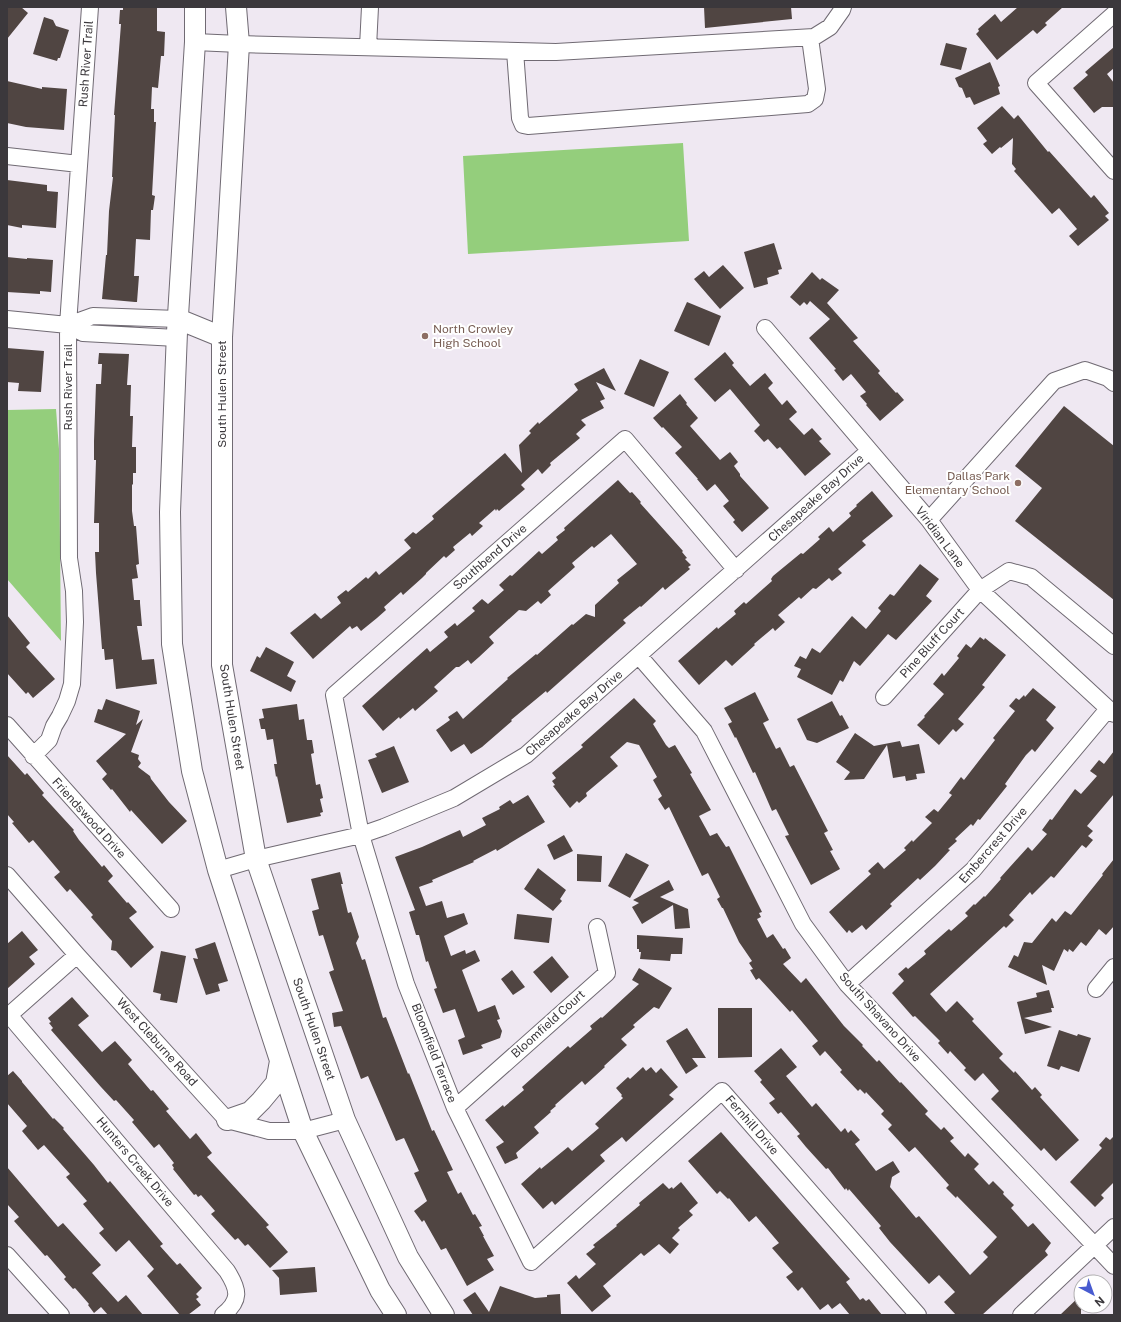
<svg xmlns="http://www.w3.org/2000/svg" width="1121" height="1322" font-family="'Public Sans',sans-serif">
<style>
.green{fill:#94ce7c}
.building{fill:#504542}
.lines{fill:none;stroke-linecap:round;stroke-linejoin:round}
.minor-casing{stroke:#706a73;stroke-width:18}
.major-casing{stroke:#706a73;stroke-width:22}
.minor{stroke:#fff;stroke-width:16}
.major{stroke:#fff;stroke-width:20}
.education-dot{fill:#8d6e63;stroke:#fff;stroke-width:1.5}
.labels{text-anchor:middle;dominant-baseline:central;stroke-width:4;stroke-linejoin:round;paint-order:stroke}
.street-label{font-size:12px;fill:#3b383c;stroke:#fff}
.education-label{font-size:12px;fill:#785e54;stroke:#fff;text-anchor:start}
</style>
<rect width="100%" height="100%" fill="#efe8f2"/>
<path class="green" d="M683,143l6,98 -221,13 -5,-98z
M56,409l3,40 2,192 -54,-62v-169z"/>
<path class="building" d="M7,7h14l7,6 -21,26z
M123,7h34v24l8,1 -1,24h-3l-3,32 -6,-1 -1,22h3v13h2l-4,73 3,1 -2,14h-2l-1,30 -14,-1 -2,37h5l-2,26h-2l-33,-3 4,-44h1l2,-44 4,-34h-1l3,-62h-1l7,-91h-2l1,-14h3z
M704,7h87l1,12 -87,9z
M1018,7h45l-18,16 2,2 -10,9 -4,-4 -36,30 -21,-26 3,-3 -1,-2 17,-15 6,8z
M44,17l9,3 3,6 13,4 -9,28h-2l-1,3 -24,-7z
M946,43l21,5 -6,22 -21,-5z
M1114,47v21l-7,6 7,9v24h-12l-8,6 -21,-25 15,-13 -3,-3z
M990,62l10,24 -2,1 2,7 -26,11 -4,-8 -4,1 -4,-10 -3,-1 -4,-9z
M7,81l35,8v-2l25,2 -3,41 -38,-3 -19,-4z
M1002,106l12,13 4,-4 30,37 1,-1 42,47 3,-3 15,18 -4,3 4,4 -31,26 -9,-10 8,-7 -18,-21 -7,6 -38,-43 2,-2 -4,-5 1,-26 -12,10 -1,-1 -8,7 -9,-10 4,-3 -10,-13z
M7,180l40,5v6l11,1 -2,36 -34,-3v3l-15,-3z
M774,243l8,26 -4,1 1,4 -12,4 1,6 -14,4 -10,-36z
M7,257l20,2v-1l26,2 -2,32 -11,-1v3l-33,-2z
M723,265l21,23 -24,21 -26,-30 10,-8 5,6z
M812,272l8,8 2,-2 17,12 -12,13 31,35 -5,3 27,30 -2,2 18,20 1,-1 7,8 -24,21 -14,-16 1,-1 -7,-8 6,-4 -15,-18 -8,7 -9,-11 2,-1 -27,-31 21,-19 -20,-18 -3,4 -3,-3 -4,4 -10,-9z
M687,302l34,14 -12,30 -35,-15z
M7,348l37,3 -3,41 -23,-1 1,-8 -12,-1z
M725,352l9,11 -2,2 18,21 15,-13 8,10 -5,5 14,17 5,-5 10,12 -8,7 15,16 8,-7 10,11 -3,2 12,13 -26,22 -25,-29 -3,2 -9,-10 -4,3 -10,-11 6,-6 -30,-36 -15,13 -21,-23z
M99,353l30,1 -2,31h4l-1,31h3l-1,31h4v26h-3v11l-1,1v26l2,15h2l3,38 -3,1 2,13 -6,1 2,21h6v3l2,23h-5l5,34 12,-1 3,25 -41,5 -3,-30 -8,1 -1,-11h-2l-6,-76 -1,-21h4v-29h-5l2,-63h-2v-19l2,-57h5l1,-20h-4z
M640,359l29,13 -15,35 -30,-13z
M604,368l12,23 -20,-9 9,17 -5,2 4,7 -23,12 5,5 -10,9 4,4 -30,25 1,2 -9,9 -4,-5 -17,16 4,4 -26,22 -2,-2 -1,2 -1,-2 -16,14 4,3 -11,10 -2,-3 -17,14 2,3 -9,8 -2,-2 -18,17v1l-4,4 -19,17 -2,-3 -17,15 2,3 -9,8 -16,13 -4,-5 -5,3 -2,-3 -37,33 -23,-26 25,-20 6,6 20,-16 -4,-6 9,-7 2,2 18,-15 2,2 8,-8 3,4 32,-27 -7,-8 9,-8 3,2 18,-15 -2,-3 73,-63 17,20 -3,-28 12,-12 -2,-2 9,-9 1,2 39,-34 -4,-6z
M680,394l7,9 -1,1 12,14 -8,8 30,34 10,-8 8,10 -4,4 6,8v2l29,32 -27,24 -9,-10 2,-2 -12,-14 6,-5 -14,-17 -8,7 -10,-12h1l-23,-26 7,-6 -19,-20 -1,1 -9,-10z
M1064,406l50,40v154l-99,-79 27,-33 -27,-22z
M618,480l12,13 2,-1 9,10 -1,1 43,48 -1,1 5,6 -2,1 6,6 -3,2 2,2 -25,21 -2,-3 -22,20 -1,-1 -17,14 3,3 -43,38 -36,32 -1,-2 -35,29 1,1 -30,26 -11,7 -7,-10 -13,8 -15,-22 14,-10 -2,-3 9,-6 6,8 45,-40 -1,-1 29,-24 1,1 35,-31 1,1 13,-11 9,3v-12l24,-22 -2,-3 20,-16 -26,-30 -17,14 -2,-2 -20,17 3,4 -27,24 3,4 -10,9 -3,-3 -12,10 -7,-1 -30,27 5,6 -15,14 -8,7 -3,-4 -9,7h-3l-22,20 4,4 -23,20 -2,-3 -13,11 -1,-2 -16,14 -21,-25 65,-58 3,4 18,-15 -4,-5 11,-9 2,3 18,-15 -3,-3 10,-9 6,5 16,-14 -5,-5 11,-10 2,1 27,-25 3,3 16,-14 -2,-3 9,-7 -1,-2z
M872,491l21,25 -31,25 4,4 -28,24 4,4 -10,8 -3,-3 -13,11 -3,-1 -12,11 -2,-2 -21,18 7,7 -10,9 -2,-3 -19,16 1,1 -23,21 -6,-6 -27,25 -21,-24 39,-34 1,2 18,-15 -2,-3 10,-9 2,2 26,-23 -1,-2 2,-3 28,-23 2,1 17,-15 -2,-2 11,-10 4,5 18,-16 -2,-3 8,-7 -1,-1z
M920,564l19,15 -13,17 6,5 -36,39 -8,-6 -28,32 -6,-5 -11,21 -3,-2 -8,15 -35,-18 4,-8 -7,-3 6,-10 6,3 6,-11 8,5 32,-37 14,13 15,-18 -3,-3 12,-14 4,2z
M7,615l23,28 -4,4 29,32 -22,19 -5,-6 -2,2 -19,-21z
M980,637l4,3 1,-2 21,17 -24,30 3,2 -27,32 6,5 -8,8 -3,-3 -14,16 -22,-20 8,-8 -1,-1 20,-22 -11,-10 9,-11 2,3 15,-18 -2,-2 9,-12 5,4z
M266,647l28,15 -7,14 9,5 -5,11 -41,-21 7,-15 3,2z
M1033,688l23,19 -10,13 8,8 -19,24 -3,-3 -6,6 -21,29 2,2 -27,34 -2,-1 -5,7 -2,-2 -16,15 2,2 -9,8 2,1 -15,16 -15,14 -2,-2 -28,26 2,2 -26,24 -4,-5 -10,8 -3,-3 -2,3 -18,-21 42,-38 -3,-3 10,-9 6,7 22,-19 -2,-2 8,-8 1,2 19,-19 -7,-6 9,-8 4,3 14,-17 -3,-2 12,-16 3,3 31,-40 -2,-2 22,-27 -6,-5 7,-8 3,2 5,-5 1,2z
M755,692l14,28 -6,3 13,26 4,-2 10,20 4,-2 34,66 -4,2 9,17 -3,1 10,18 -29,16 -26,-49 4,-1 -13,-26 -4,2 -17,-39 -2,1 -17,-36 -1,1 -7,-14 4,-2 -8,-14z
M634,698l22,23 -3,3 13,21 3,3 6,-3 17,28 -2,1 21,36 -12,6 11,20 7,-3 9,14 3,-1 33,66 -3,1 2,4 -4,2 10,19 6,-4 10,15 2,-1 6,10 -8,6 18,19 5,-5 38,48 19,19 -1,1 15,16 2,-2 21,23 1,-1 27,29 -3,3 16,16 3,-3 10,11 -4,3 15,16 3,-4 11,11 -5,5 15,16 4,-4 11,11 -1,2 11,11 -3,3 17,19 5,-4 18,20 -6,8 3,4 -66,60h-26l-12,-13 11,-10 -16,-17 -10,9 -39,-42 -11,-14 2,-2 -32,-37 -1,2 -2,-3 -1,2 -17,-22 -2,1 -20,-22 -9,-11 3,-2 -19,-22 -3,2 -9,-11 6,-4 -15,-17 2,-2 -8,-9 27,-23 16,19 -11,9 26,31 4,-4 25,29 4,-4 3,5 3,-3 9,10 -5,4 21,27 17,-10 7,11 -8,5 -2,10 26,31 3,-2 51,59 18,-18 -5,-5 14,-15 -40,-41 -1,2 -10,-10 3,-3 -34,-38 -6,5 -21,-23 4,-4 -11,-11 3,-3 -18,-19 -1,2 -5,-5 -2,2 -18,-19 2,-2 -17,-19 -5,5 -8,-10 6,-5 -26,-31 -2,2 -31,-34 -3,2 -6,-10 3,-1 -4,-6 3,-2 -13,-19 -16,-34h-1l-5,-9 3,-2 -12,-24 -6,3 -33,-69 -4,3 -7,-11 4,-3 -9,-16 4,-3 -18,-32 -12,-3 -17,15 8,9 -32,27 1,3 -8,7 -2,-2 -7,7 -17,-22 2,-1 -3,-4 4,-3 -4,-5 31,-26 -2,-2z
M106,699l34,12 -4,14 7,-6 -12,33 8,3 -1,4 3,4 -3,4 12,9 1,3 18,23 18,19 -25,23 -31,-34 -1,2 -18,-23 -1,1 -9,-11 5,-5 -11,-13 30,-27 -32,-12 4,-13 4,1z
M832,701l8,15 2,-1 7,13 -32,15 -10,-3 -10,-21z
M297,704l2,16 5,-1 3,21h5l2,13 -3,1 5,31 4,-1 3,14 -3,1 3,13 -3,1 1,3 -34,7 -10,-47 -1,1 -2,-13h3l-4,-25 -6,1 -2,-11h-4l-2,-10 5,-1 -2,-9z
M855,733l19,13 26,-5 2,6 17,-3 6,29 -9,1 1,5 -11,2 -1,-5 -12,2 -6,-33 -23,34 -20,1 6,-8 -14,-10z
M394,746l15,36 -27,11 -14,-33 9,-3 -2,-3z
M1114,751v43l-27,32 6,5 -5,5 5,4 -7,8 -4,-3 -28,33 -3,-2 -19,19 -2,-3 -21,23 5,5 -8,8 -2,-2 -74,68 16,18 11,-11 17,18 -2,2 31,33 -4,4 15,15 1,-2 17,19 3,-3 7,8 -2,2 39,43 -23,21 -12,-13 -3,3 -50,-52 8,-8 -16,-18 -8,8 -11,-11 2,-2 -16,-17 -2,3 -10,-11 2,-2 -25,-25 -2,1 -21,-24 12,-12 -6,-7 8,-7 2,2 18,-15 -2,-3 9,-8 16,-14 2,2 17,-15 -3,-3 9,-9 1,1 9,-9 1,1 16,-18 -1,-1 28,-31 4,4 15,-17 -5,-4 8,-11 2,1 23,-31 6,5 16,-18 -7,-5 9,-11 5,4z
M7,755l18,20 2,-2 17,20 -2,2 32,35 -1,1 6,9 23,27 2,-2 9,11 -5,5 19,22 1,-1 9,10 -8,6 25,29 -23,21 -15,-17 -5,-1 1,-9 -21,-24 2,-2 -23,-26 -3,3 -13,-15 6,-5 -27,-32 -4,3 -17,-20 2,-1 -7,-8z
M528,795l17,27 -48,29 -1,-2 -23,12 1,1 -42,18 1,2 -14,5 7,19 16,-5 5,17 17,-5 4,11 -24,12 7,20 14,-6 1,4 9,-4 5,11 -18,9 16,42 17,-7 5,14 -3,1 5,11 -2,7 -19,7 2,3 -20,7 -5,-15 7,-3 -10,-28 -12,4 -9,-24 3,-1 -9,-27 -2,1 -7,-27h-3l-7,-23 6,-2 -20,-53 27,-10 38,-17 3,7 23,-12 -4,-7 18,-9 -1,-2 11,-7 3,4z
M564,835l9,16 -19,9 -7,-15z
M626,853l23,12 -19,33 -22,-12z
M577,854l25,2 -1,26 -24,-1z
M1114,859v67l-8,9 -7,-6 -13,17 -5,-4 -8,10 -4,-3 -1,3 -4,-3 -10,22 -12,-6 5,20 -39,-18 6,-12 4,2 6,-15 8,1 20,-25 4,4 9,-11 6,4 32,-40 -1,-1z
M538,868l28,22 -6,9 2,2 -9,10 -29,-22z
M340,872l3,12h-2l7,29 3,-1 8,25 -3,6 6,17 3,-1 18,59 3,-1 22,57 1,-1 23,58 2,-1 19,40 -6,2 11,22 3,-2 12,23 2,-1 7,12 -3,1 5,9h-1l11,20 -7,3 7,11 -27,16 -21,-38 -5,2 -17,-30 -2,2 -8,-11 13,-10 -13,-28 5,-2 -15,-33 -8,3 -28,-65 -7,3 -20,-53 -7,1 -2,-14 11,-2 -14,-39 5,-2 -11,-35 -4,1 -7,-25 7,-2 -8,-30z
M669,880l5,10 -14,7 28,12 2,19 -15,1 -2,-24 -31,19 -10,-17 7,-4 -6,-3z
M517,914l35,4 -3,25 -35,-4z
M22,931l16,19 -9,7 6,7 -28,25v-45z
M637,935l46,3 -1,16h-11l-1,7 -30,-2 1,-7h-2v-3h-2z
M215,942l13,39 -10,3 2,7 -14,4 -13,-37 5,1 -3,-10z
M161,951l25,5 -9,47 -17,-3 1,-6 -8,-2z
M552,956l17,21 -18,16 -18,-21z
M639,968l33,20 -13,21 -5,-2 -21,18 2,2 -14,12 6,6 -23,21 1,1 -20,18 -3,-4 -27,24 1,1 -6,5 1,1 -17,15 5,6 -23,20 2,5 -13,6 -9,-17 8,-5 -19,-22 18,-15 1,2 20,-17 -2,-3 46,-41 2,2 22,-19 -2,-3 11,-9 1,1 37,-34 -7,-4z
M512,970l13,17 -12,8 -12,-16z
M1049,990l5,18h-3l1,4 -28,6 28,9 -27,7 -8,-32 20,-5 -1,-4z
M72,997l17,19 -11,9 24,27 13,-11 17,19 -4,4 23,27 2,-1 16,19 -3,2 24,28 6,-6 16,20 -5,4 62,68 -3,2 22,25 -18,16 -22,-24 -3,2 -7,-8 -3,2 -24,-26 4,-3 -14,-16 -3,2 -2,-3 -2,1 -21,-26 1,-1 -2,-3 2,-2 -15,-19 -5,4 -22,-26 2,-2 -18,-20 -2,1 -13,-14 -50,-57 2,-2 -4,-5 2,-1 -3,-4z
M718,1008h34v49l-34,1z
M687,1028l19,30h-14l6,8 -12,8 -20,-33z
M1059,1030l18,6 1,-2 13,4 -12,34 -18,-6 -2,4 -12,-4z
M643,1067l3,4 5,-4 5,6 5,-5 17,19 -9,8 5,4 -48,43 -4,-5 -22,18 5,6 -50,44 -3,-4 -9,8 -22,-25 19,-17 1,2 27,-22 4,4 27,-23 -4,-4 28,-26 -2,-2 1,-1 -6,-7 12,-11 2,2z
M13,1071l9,10v1l31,37 1,-1 10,10 -1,1 31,36 14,18 2,-2 53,63 -3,2 17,19 3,-2 22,25 -6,6 3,3 -3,2 5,6 -13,10h-8l-33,-39 7,-7 -25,-29 -13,12 -17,-19 5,-4 -21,-25 4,-3 -21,-24 4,-3 -26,-29 -6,5 -16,-19 5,-5 -20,-23v-27z
M721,1132l129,147 -4,3 14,18 3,-2 3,3 3,-2 13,16h-32l-10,-12 -8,6 -4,-5 -8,6 -18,-23 -4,4 -12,-14 7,-5 -21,-24 7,-5 -23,-27 -7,6 -20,-24 -1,1 -8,-8 -3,3 -29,-33z
M1114,1136v46l-13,13 3,3 -9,9 -25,-25 32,-34 -3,-3 7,-8 4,3z
M7,1167l51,60 5,-4 38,42 -9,8 26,29 8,-7 17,20h-35l-7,-8 -7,6 -6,-8 1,-1 -14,-16 -2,1 -9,-10 2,-2 -19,-22 -2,1 -31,-35 5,-4 -12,-13z
M681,1182l17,21 -9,8 4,4 -15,13 2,2 -8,8 7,6 -9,10 -11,-10 -15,12 -3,-3 -38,33 8,10 -19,16 -25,-29 9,-8 3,4 17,-15 -10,-10 9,-7 -2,-2 24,-19 -1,-1 24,-20 -1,-2 24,-20 6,6 3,-2 1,2z
M315,1267l2,25 -37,3 -1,-17 -7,-8z
M500,1286l35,12 12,-1v-2l13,-1 1,21h-88l-10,-15 12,-8 14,20z
M1081,1295v20h-21z"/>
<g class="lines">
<defs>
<path id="minor" d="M1114,14l-78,69 78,88
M195,42l44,2 317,8 258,-15 16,-10 12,-17 1,-3
M368,47l2,-40
M515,51l5,67 3,7 5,1 280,-22 7,-5 2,-10 -7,-51
M7,156l72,8
M7,319l61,6 15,8 94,5
M68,325l25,-9 85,3
M765,328l164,192 51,70 134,124
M929,520l125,-139 31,-11 23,8 6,5
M736,570l-111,-131 -291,256 27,140 45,149 49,124 76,154 191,-171 196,224
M639,656l65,75 99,193 44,60 267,282
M884,697l96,-107 29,-19 22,6 83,69
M7,725l164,184
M33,756l16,-16 5,-14 6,-10 7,-15 5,-17 3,-62 -1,-31 -5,-33 -1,-233 22,-318
M218,870l38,-11 105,-24 23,-8 70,-29 72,-43 343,-304
M7,875l70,80 150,165 42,11h34l42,-11
M847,984l126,-114 135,-161
M1096,989l18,-22
M9,1015l218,256c12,19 14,29 -4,44
M7,1017l70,-62
M455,1108l152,-135 -10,-46
M7,1255l54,60
M1021,1315l93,-88"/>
<path id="major" d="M195,7v35l-18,290 -7,180 2,132 20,127 26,99 85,261 77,159 16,25
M236,7l3,37 -17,293v328l34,194 89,261 63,137 36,58
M178,319l44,18
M227,1120l23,-8 11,-11 15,-18 4,-22"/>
</defs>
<use href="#minor" class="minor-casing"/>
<use href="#major" class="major-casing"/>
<use href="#minor" class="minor"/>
<use href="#major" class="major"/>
</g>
<g class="education-dot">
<circle cx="425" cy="336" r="4"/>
<circle cx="1018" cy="483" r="4"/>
</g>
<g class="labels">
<g class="street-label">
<text transform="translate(86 64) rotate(-86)">Rush River Trail</text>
<text transform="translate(68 387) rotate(-90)">Rush River Trail</text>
<text transform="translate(222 394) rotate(-90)">South Hulen Street</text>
<text transform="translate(816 498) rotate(-42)">Chesapeake Bay Drive</text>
<text transform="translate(940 537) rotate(53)">Viridian Lane</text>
<text transform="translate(490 557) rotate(-41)">Southbend Drive</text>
<text transform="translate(932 643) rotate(-48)">Pine Bluff Court</text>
<text transform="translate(574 713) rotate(-41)">Chesapeake Bay Drive</text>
<text transform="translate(232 717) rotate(81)">South Hulen Street</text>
<text transform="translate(89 818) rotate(48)">Friendswood Drive</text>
<text transform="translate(993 845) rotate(-49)">Embercrest Drive</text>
<text transform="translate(880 1017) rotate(48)">South Shavano Drive</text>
<text transform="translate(548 1024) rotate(-42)">Bloomfield Court</text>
<text transform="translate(314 1029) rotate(71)">South Hulen Street</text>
<text transform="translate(157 1042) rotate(48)">West Cleburne Road</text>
<text transform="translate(434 1053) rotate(69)">Bloomfield Terrace</text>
<text transform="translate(752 1125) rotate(49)">Fernhill Drive</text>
<text transform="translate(135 1162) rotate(50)">Hunters Creek Drive</text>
</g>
<g class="education-label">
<text x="433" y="329">North Crowley<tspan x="433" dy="14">High School</tspan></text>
<text x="1010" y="476" text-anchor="end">Dallas Park<tspan x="1010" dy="14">Elementary School</tspan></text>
</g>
</g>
<rect width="1121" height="1322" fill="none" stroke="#3b383c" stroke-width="16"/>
<g transform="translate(1093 1294) rotate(139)"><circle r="19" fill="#ffffff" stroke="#b1afb1"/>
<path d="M0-3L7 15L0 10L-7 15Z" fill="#485bd0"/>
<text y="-6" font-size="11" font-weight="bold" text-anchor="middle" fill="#3b383c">N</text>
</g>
</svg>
